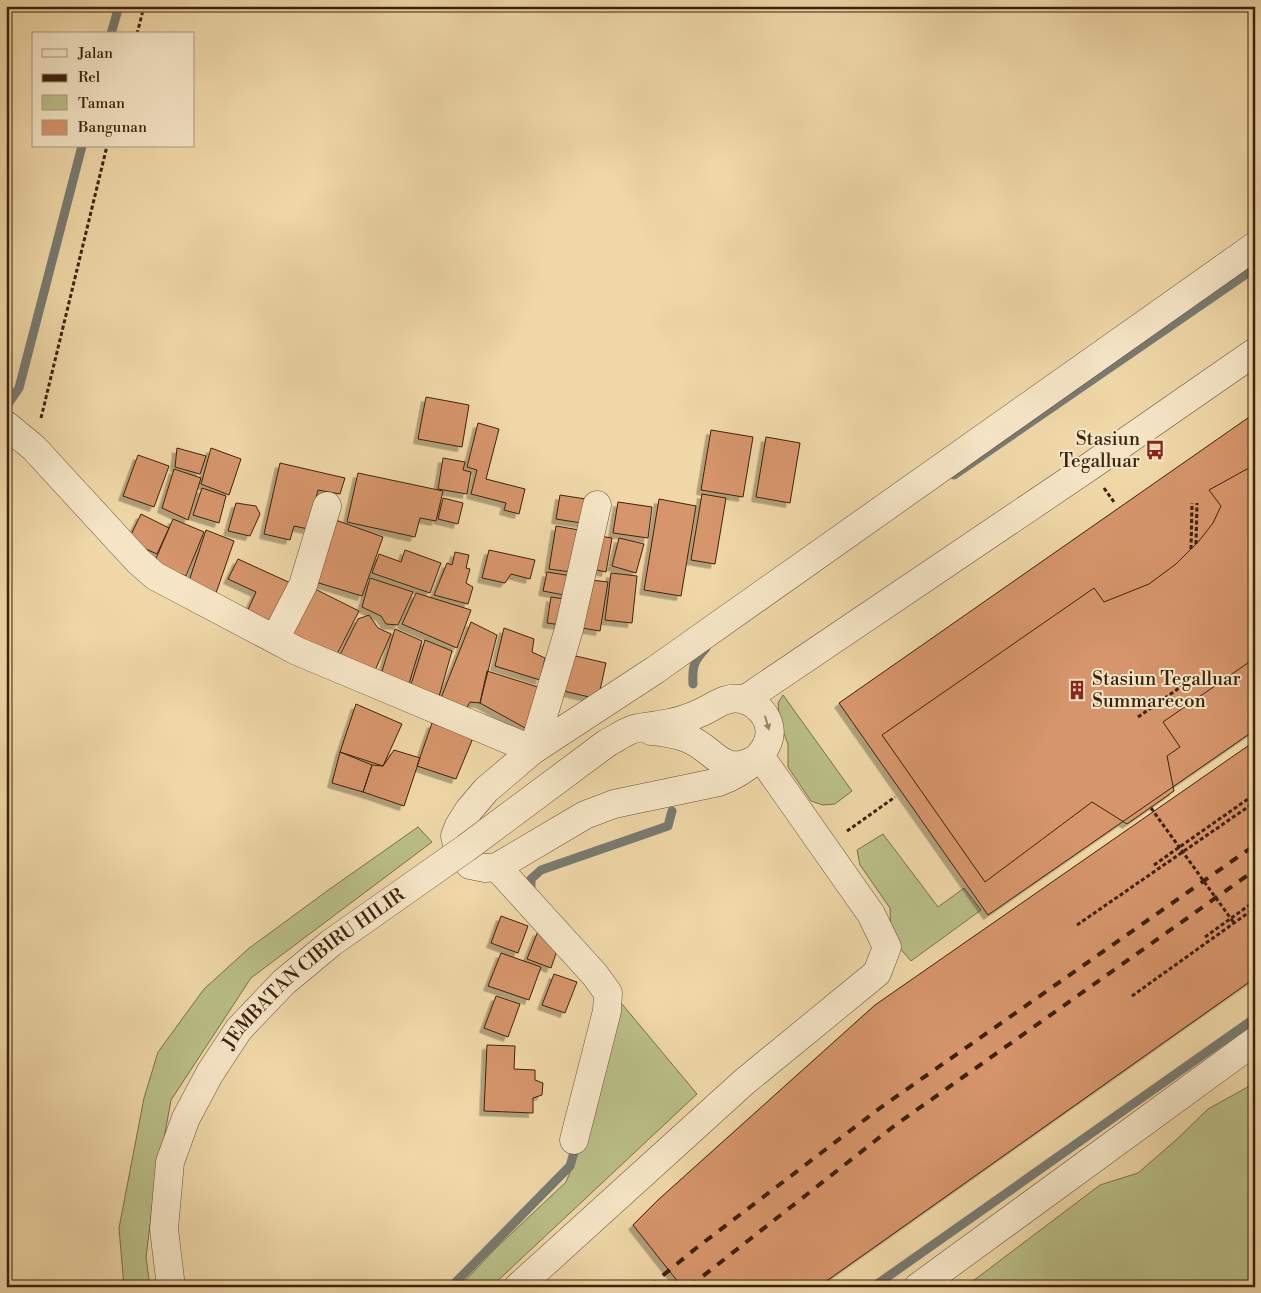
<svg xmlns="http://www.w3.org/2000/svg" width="1261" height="1293" font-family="'Libre Bodoni',serif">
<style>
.green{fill:#b9be87;stroke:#7a704a}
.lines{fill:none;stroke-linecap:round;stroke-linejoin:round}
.stream{stroke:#787b71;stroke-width:9}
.building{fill:#d6956a;stroke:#3c220d;filter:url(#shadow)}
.minor-casing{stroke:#694f34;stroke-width:29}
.path{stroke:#3c220d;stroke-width:3;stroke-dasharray:4 2.5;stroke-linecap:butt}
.minor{stroke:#f5e5c6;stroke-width:28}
.rail{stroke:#3c220d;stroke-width:4;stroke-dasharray:9 9;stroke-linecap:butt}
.minor-bridge-casing{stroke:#694f34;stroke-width:29;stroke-linecap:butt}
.path-bridge{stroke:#3c220d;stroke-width:3;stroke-dasharray:4 2.5;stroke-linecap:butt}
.minor-bridge{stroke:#f5e5c6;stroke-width:28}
.oneway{fill:#98846a}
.labels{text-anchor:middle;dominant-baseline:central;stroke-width:4;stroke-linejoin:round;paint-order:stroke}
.poi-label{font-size:19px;fill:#3c220d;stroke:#f5e5c6;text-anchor:end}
.street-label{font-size:19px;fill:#3c220d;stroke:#f5e5c6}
</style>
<defs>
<filter id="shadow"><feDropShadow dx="-4.5" dy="4.5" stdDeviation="0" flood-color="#0004"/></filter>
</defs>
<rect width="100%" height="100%" fill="#efd7a7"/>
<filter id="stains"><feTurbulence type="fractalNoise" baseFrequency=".004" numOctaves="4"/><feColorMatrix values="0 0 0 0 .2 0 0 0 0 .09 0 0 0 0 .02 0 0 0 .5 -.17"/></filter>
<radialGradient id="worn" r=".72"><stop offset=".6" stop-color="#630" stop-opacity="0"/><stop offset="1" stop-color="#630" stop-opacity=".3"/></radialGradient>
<path class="green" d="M783,695l69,96 -17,13 -12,1 -12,-4 -23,-34v-23l-8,-20 -2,-21z
M418,827l14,15 -181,136 -80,122 -17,93 -8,64 4,30h-26l-5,-59 25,-130 14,-46 46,-63 44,-40 79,-58z
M883,834l55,73 26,-19 17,22 -70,51 -20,-23 -1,-30 -30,-43 -3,-15z
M617,998l80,96 -206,193h-32l37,-39 70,-66 15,-36z
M1255,1083v204h-290l135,-102 38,-12 38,-33 32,-31z"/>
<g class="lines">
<path class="stream" d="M111,34l8,-28
M6,407l13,-19 63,-242
M954,475l301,-207
M693,684c-1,-18 1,-23 13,-36
M534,894l-3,-5v-10l10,-9 127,-44 4,-15
M451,1287l119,-121 7,-24
M873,1287l382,-269"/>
</g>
<path class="building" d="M426,397l43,8 -7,42 -44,-8z
M1255,413v317l-267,185 -149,-212z
M478,423l21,6 -13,50 39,10 -6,25 -15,-4 2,-7 -35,-9 6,-24 -10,-3z
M711,430l42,7 -10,60 -42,-7z
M766,437l34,6 -10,60 -34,-6z
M177,448l29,8 -6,18 -25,-7z
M211,448l30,11 -12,36 -28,-11z
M138,455l31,11 -15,41 -31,-11z
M443,458l22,4 -2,8 8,2 -4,22 -29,-5z
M280,463l65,15 -5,16 -22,-4 -10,39 -14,-3 -4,14 -26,-6z
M1255,467v191l-92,64 17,25 -13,9 7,35 -47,33 -35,-22 -107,80 -103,-147 212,-147 10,14 45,-18 27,-20 23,-23 14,-18 8,-17 -12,-16 38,-21z
M174,469l27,9 -13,42 -26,-12z
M358,473l85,18 -7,30 -16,-3 -5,19 -68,-15z
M202,488l24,8 -7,27 -26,-8z
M702,494l24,4 -11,66 -24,-4z
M560,495l32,5 -4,24 -32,-5z
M443,498l20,5 -5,21 -20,-5z
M659,499l37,7 -15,90 -37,-6z
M618,502l34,5 -4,31 -35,-5z
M236,503l20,3 4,8 -10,22 -22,-5z
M141,514l28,14 -12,26 -29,-13z
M330,518l53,19 -21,59 -53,-16z
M173,519l31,13 -18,44 -32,-13z
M556,526l29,5 -7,42 -29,-4z
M206,530l28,11 -19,55 -27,-12z
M593,535l19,3 -6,34 -19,-4z
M619,538l25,6 -8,29 -24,-7z
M405,550l36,13 -11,30 -58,-20 7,-19 22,8z
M489,550l46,10 -5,19 -19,-5 -6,9 -23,-5z
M455,552l14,3 -3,13 4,1 -4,14 7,4 -5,17 -34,-9 13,-32 5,2z
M238,559l59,27 -19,40 -31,-14 9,-20 -28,-13z
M547,572l31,5 -4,20 -31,-6z
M611,573l26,3 -5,47 -27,-3z
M370,578l43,14 -15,33 -12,-1 -5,-8 -19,-9z
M583,579l25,3 -8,49 -24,-4z
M307,585l52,26 -25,49 -52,-26z
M416,593l55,17 -14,38 -55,-24z
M551,597l21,3 -4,26 -21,-3z
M369,615l9,13 13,6 -18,41 -35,-16 20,-40z
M471,622l26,13 -17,68 -10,-1 -5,9 -26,-8z
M504,628l30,11 -2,13 13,6 -5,22 -45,-14z
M395,629l27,12 -15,49 -28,-9z
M425,640l27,11 -14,49 -29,-9z
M567,654l39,9 -8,36 -39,-9z
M487,671l57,18 -17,40 -47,-26z
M356,704l46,20 -19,42 -43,-14z
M432,723l41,15 -17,41 -39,-13z
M1255,741v237l-437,309h-136l-49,-62 25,-25 217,-195z
M394,750l26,8 -16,48 -41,-14 9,-27 11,1z
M340,752l32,13 -9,27 -31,-9z
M501,916l27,10 -10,27 -27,-10z
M538,931l23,8 -10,29 -24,-9z
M501,953l40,14 -12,33 -41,-14z
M554,974l23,8 -12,31 -23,-8z
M496,996l24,8 -12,33 -24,-9z
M487,1045l28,1 -1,23 21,1v10l8,3 -1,12 -9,3v15l-49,-2z"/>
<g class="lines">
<defs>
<path id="minor" d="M6,425l28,23 104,113 17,15 142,75 236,99 36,-121 28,-124
M275,639l28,-54 24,-79
M744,700l345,-233 166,-115
M651,731c12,1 26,3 38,8 25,10 33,38 65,21
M607,743c8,-4 16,-10 24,-13 8,-3 18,-3 27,-5 15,-2 30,-6 44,-13 13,-6 24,-16 39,-13 11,2 18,8 24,17 19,31 -23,57 -46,66l-105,22 -29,11 -88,52 -12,1 -15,-3 -12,-16 -3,-13 4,-10 10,-16 17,-20 47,-40 122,-80 600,-424
M497,867l98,108 13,18 -1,18 -33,129
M518,1287l226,-205 133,-109 10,-26 -16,-33 -111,-158
M918,1287l337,-246"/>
</defs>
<use href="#minor" class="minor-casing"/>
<path class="path" d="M137,34l7,-28
M41,418l66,-272
M1104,488l10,14
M1196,544l1,-41
M1191,549l1,-46
M1138,717l58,-41
M847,831l48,-34
M1154,865l101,-71
M1077,925l178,-123
M1205,937l50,-36
M1132,996l123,-88"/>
<use href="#minor" class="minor"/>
<path class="rail" d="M649,1287l46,-38 185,-141 375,-263
M689,1287l205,-161 361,-256"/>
<defs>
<g id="minor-bridge">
<path id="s1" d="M171,1287l-7,-58 6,-67 16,-44 24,-45 29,-44 45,-47 47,-39 135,-95 141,-105"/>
</g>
</defs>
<use href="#minor-bridge" class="minor-bridge-casing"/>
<path class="path-bridge" d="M1151,808l83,115"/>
<use href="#minor-bridge" class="minor-bridge"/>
</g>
<defs><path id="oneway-solid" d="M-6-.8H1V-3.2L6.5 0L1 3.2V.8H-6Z" transform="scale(1.25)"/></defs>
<use class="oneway" href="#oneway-solid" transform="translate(767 723) rotate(74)"/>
<defs>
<symbol id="bus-bare" viewBox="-9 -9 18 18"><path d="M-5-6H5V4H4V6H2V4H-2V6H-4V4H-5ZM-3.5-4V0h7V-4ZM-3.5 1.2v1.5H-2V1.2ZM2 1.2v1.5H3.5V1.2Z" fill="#8f2418" stroke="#f5e5c6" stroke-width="2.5" paint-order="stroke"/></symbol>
<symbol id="building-bare" viewBox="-9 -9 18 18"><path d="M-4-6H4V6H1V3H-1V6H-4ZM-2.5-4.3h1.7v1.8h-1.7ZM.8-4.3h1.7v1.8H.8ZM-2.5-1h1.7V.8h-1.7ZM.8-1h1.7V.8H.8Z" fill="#8f2418" stroke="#f5e5c6" stroke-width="2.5" paint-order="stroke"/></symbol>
</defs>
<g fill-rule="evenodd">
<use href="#bus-bare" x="1141" y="436" width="28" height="28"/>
<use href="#building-bare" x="1063" y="676" width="28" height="28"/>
</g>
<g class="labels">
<g class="poi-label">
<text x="1140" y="439">Stasiun<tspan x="1140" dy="22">Tegalluar</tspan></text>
<text x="1092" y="679" text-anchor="start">Stasiun Tegalluar<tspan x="1092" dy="22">Summarecon</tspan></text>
</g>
<g class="street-label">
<text stroke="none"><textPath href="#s1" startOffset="372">JEMBATAN CIBIRU HILIR</textPath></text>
</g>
</g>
<rect width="1261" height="1293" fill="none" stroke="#efd7a7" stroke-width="25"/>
<rect x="8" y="8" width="1246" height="1278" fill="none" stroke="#3c220d" stroke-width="2.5"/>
<rect x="12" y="12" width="1236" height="1268" fill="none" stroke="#3c220d"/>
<rect x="32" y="32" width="162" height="115" fill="#f5e5c6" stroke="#ab977c"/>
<rect x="42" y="49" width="25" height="8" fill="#f5e5c6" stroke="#ab977c"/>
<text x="78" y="58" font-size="15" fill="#3c220d">Jalan</text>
<rect x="42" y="74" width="25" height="8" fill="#3c220d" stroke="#ab977c"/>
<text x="78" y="82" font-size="15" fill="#3c220d">Rel</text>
<rect x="42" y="95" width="25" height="15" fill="#b9be87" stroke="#ab977c"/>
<text x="78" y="108" font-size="15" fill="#3c220d">Taman</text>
<rect x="42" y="120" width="25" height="15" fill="#d6956a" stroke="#ab977c"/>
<text x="78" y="132" font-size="15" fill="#3c220d">Bangunan</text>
<rect width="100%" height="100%" filter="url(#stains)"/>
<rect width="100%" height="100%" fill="url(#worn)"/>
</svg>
